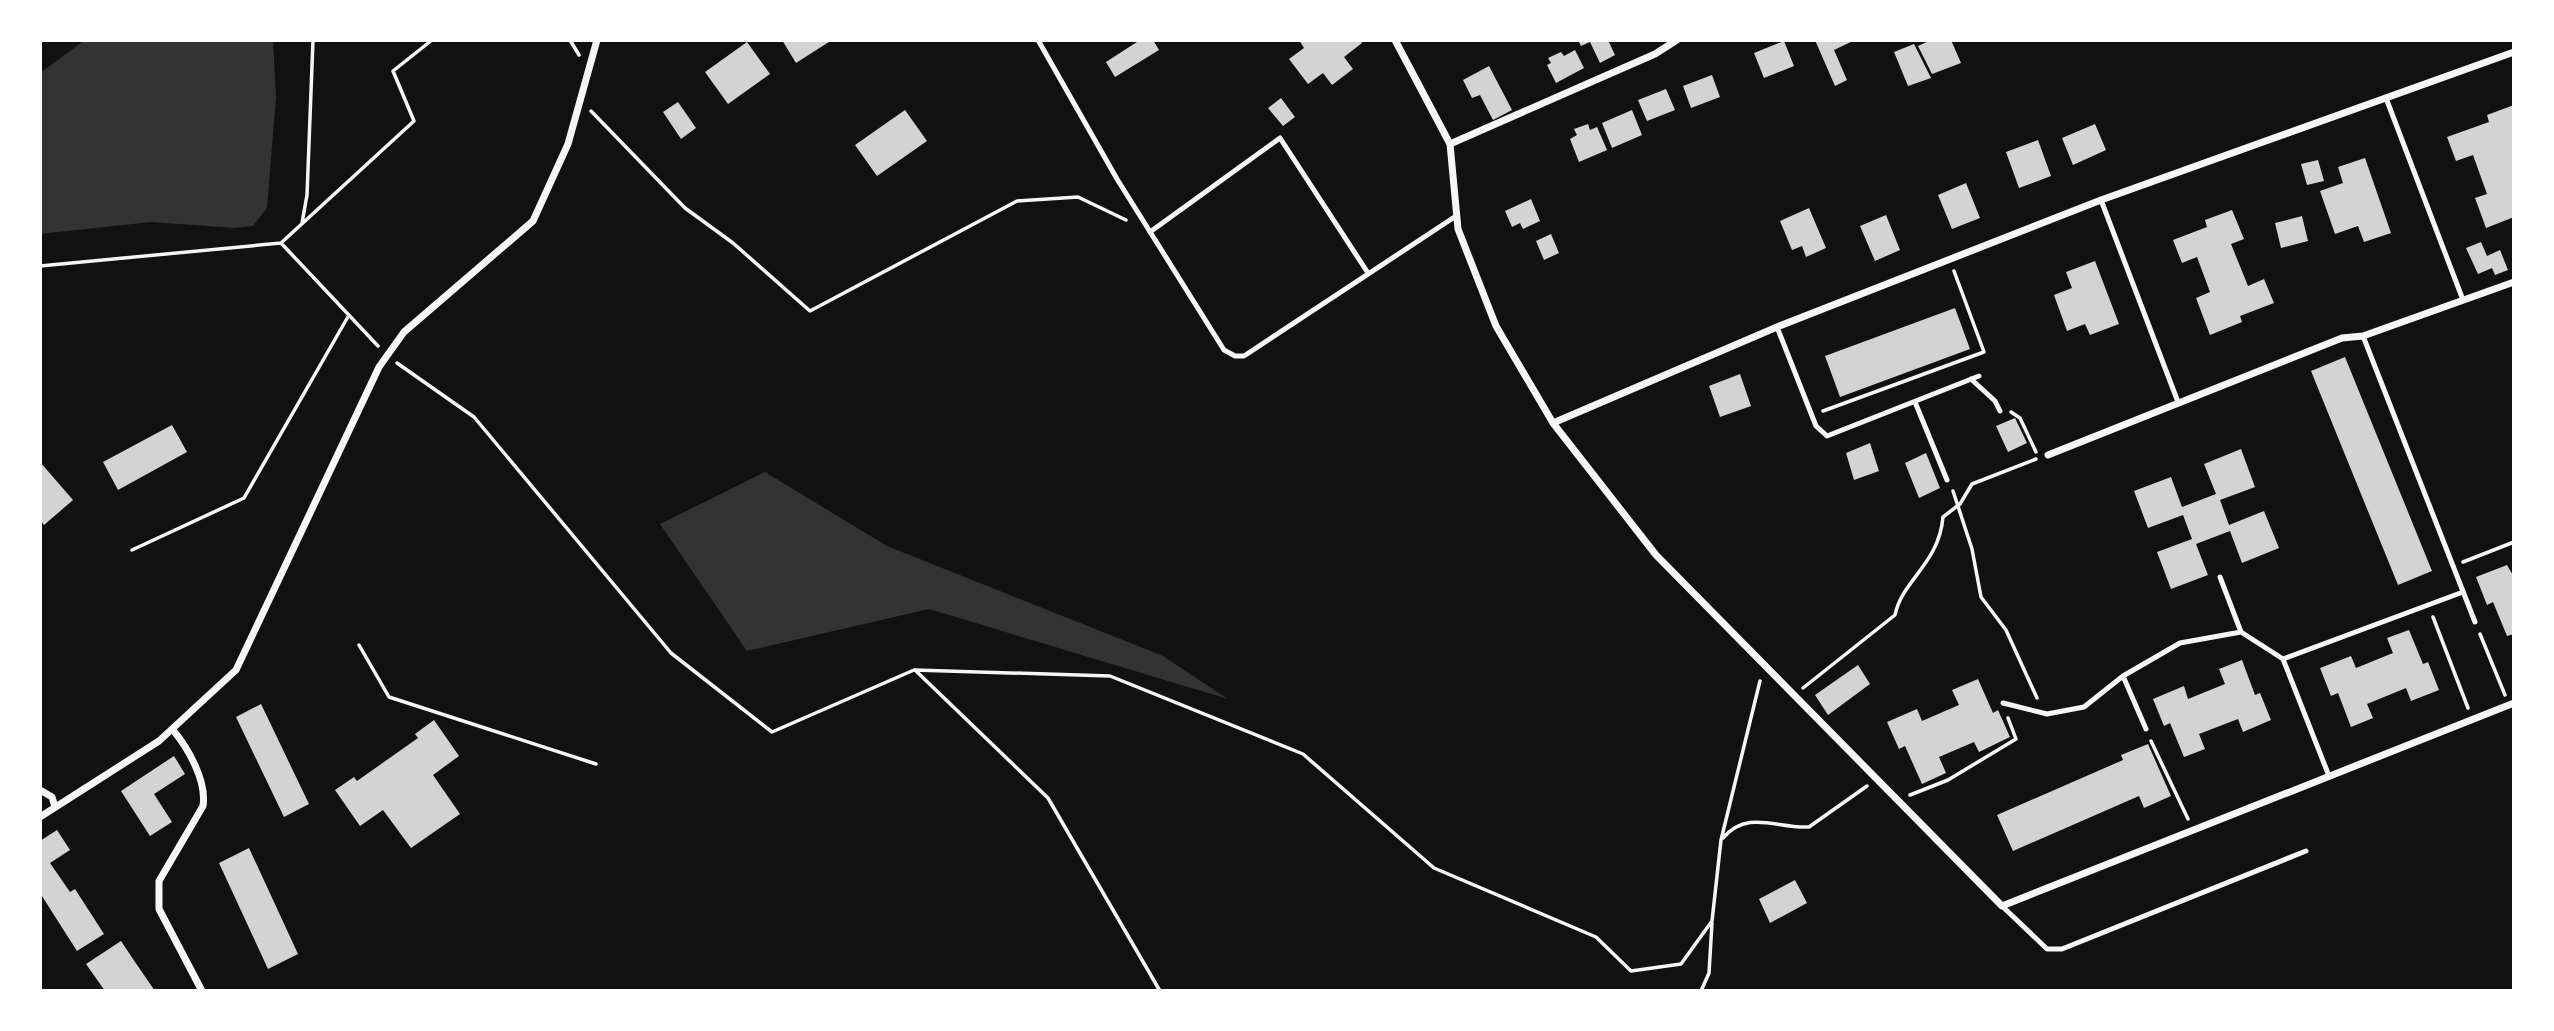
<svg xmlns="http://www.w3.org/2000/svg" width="2554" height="1031" font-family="'Sofia Sans Condensed',sans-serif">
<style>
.water{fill:#333}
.building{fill:#d3d3d3}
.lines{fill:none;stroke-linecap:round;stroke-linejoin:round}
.path{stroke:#f5f5f5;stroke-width:3.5}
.service{stroke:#f5f5f5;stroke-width:5}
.minor{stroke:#f5f5f5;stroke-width:7}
</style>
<rect width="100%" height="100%" fill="#111"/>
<path class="water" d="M85,40h188l3,57 -9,111 -14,18 -18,2 -84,-6 -111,12v-161z
M765,472l122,74 276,110 65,43 -299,-90 -182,42 -87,-127z"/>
<path class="building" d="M782,40h50l-36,23z
M1140,40h13l6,10 -44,27 -9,-15z
M1299,40h61l2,3 -18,14 9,12 -21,16 -9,-12 -15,11 -19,-25 15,-11z
M1578,40h30l7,15 -15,8 -10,-21 -9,4z
M1815,40h40l-21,10 13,30 -12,6z
M1931,40h20l10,23 -29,11 -14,-28z
M1784,41l10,25 -30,12 -10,-25z
M747,42l23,32 -42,30 -23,-32z
M1914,44l17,34 -23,8 -14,-34z
M1575,50l9,18 -28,15 -9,-18 4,-2 -3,-5 13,-6 3,4z
M1489,66l23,44 -19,10 -13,-25 -8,3 -9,-18z
M1712,75l8,22 -29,11 -8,-22z
M1666,89l9,21 -28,11 -9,-21z
M1281,98l14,19 -12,9 -15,-18z
M678,102l18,26 -15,11 -18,-27z
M2514,105v112l-28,11 -11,-30 12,-4 -14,-39 -17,6 -9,-24 42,-15 -2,-7z
M905,110l22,31 -50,35 -22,-31z
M1632,110l10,25 -30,13 -10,-25z
M1588,124l2,6 7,-3 10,23 -28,12 -9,-23 7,-4 -3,-6z
M2095,124l11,26 -33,15 -11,-27z
M2038,140l13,36 -32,12 -13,-36z
M2365,158l26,75 -27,9 -6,-16 -23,8 -15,-43 23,-8 -5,-16z
M2318,160l6,21 -17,4 -6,-21z
M1966,183l14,35 -28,11 -14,-34z
M1531,199l9,22 -17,8 -3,-6 -8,4 -7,-16z
M1809,208l17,40 -20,9 -4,-11 -10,4 -12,-29z
M2232,210l12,29 -13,5 17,42 16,-7 10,24 -34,13 2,6 -32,13 -14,-37 14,-6 -13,-35 -15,6 -9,-23 34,-13 -2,-7z
M1886,215l14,35 -25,11 -15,-35z
M2302,216l6,25 -27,7 -6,-25z
M1551,234l8,19 -15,7 -8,-19z
M2481,242l6,14 13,-6 8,20 -13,5 -3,-7 -14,6 -12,-26z
M2095,261l24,63 -29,11 -5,-11 -18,7 -13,-36 18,-7 -6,-16z
M1955,308l15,41 -130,48 -15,-41z
M2345,357l87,214 -34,14 -87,-214z
M1740,374l11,32 -31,11 -11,-31z
M2015,418l12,25 -19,9 -12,-26z
M172,425l15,27 -69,38 -15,-28z
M1870,443l9,28 -25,9 -8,-27z
M2241,449l14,38 -35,13 9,25 35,-14 15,37 -37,15 -12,-32 -34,13 12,31 -37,14 -14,-37 35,-13 -9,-24 -35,13 -14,-37 37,-14 11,30 34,-13 -12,-30z
M1926,453l14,35 -21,10 -14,-35z
M40,462l33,38 -29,25 -4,-5z
M2507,565l7,12v57l-7,2 -14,-34 -6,3 -11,-28z
M2409,630l14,34 5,-2 11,28 -28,11 -5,-13 -39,16 6,14 -22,9 -13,-34 -7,3 -11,-28 31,-12 5,12 37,-15 -6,-15z
M2242,660l13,35 5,-2 11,27 -28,12 -5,-13 -39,15 6,15 -21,8 -14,-34 -6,3 -11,-27 31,-13 4,13 37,-15 -6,-15z
M1858,665l12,19 -42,31 -13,-20z
M1978,679l15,34 5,-3 12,27 -31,15 -5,-10 -35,15 7,16 -24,11 -17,-38 -6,3 -12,-27 30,-13 5,12 37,-16 -7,-15z
M261,704l48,100 -25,13 -48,-100z
M434,720l25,36 -26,19 27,39 -49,34 -28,-38 -23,16 -25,-36 19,-13 3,4 61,-43 -3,-4z
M2148,744l23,52 -27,12 -5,-12 -126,55 -16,-36 126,-55 -2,-5z
M174,756l11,18 -31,20 18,28 -22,14 -29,-45z
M57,830l13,20 -20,13 20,29 5,-3 29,45 -27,17 -37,-58v-52z
M249,848l49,106 -30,15 -49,-106z
M1795,880l12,23 -37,20 -11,-24z
M121,941l14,21 20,29h-50l-19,-27z"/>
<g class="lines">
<path class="path" d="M570,40l9,15
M591,111l94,97 48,35 77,68 207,-110 61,-4 48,23
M302,223l5,-28 6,-155
M281,243l97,103
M40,266l241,-23 133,-122 -21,-50 39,-31
M397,363l77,54 197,236 101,79 142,-62 196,6 193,78 131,114 162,69 35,34 50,-7 31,-43 9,-81 39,-159
M1823,411l161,-59 -30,-81
M2011,412l9,6 16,34
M1953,491l19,58 9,48 25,33 31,68
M132,550l112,-52 105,-183
M2463,562l51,-20
M2433,617l35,91
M2480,634l25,61
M359,645l30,52 207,67
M915,670l133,128 112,193
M1803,688l92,-73c7,-35 44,-51 48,-98l17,-13 12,-20 64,-25
M2151,741l37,78
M1910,795l38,-15 68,-41 -8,-21
M1723,838c25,-29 54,-9 86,-11l58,-41
M1701,991l8,-18 3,-50"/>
<path class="service" d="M1038,40l79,139 107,171 11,6h9l212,-140
M2386,98l77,202
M2101,200l77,202
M1150,232l130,-94 88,135
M1777,327l39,99 11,10 152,-60
M2363,336l112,286
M1971,379l24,22 5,10
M1915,402l32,78
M2220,577l21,55
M2123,676l23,53
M2003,703l44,11 37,-7 39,-31 57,-33 61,-11 42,27
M2329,776l-46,-117 180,-67
M2002,906l45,43h15l244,-98"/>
<path class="minor" d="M1395,40l55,104 8,85 38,97 57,97 103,132 346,351 512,-203
M1450,144l205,-90 22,-14
M1553,423l224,-96 324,-127 413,-148
M2048,455l294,-117 21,-2 151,-54
M173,730c15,18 34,51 30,76l-44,75v28l43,82
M40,790l12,7 3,10
M40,817l119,-76 77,-71 143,-303 25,-35 129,-111 35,-77 29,-104"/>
</g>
<rect width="2554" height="1031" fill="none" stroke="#ffffff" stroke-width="84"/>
</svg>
